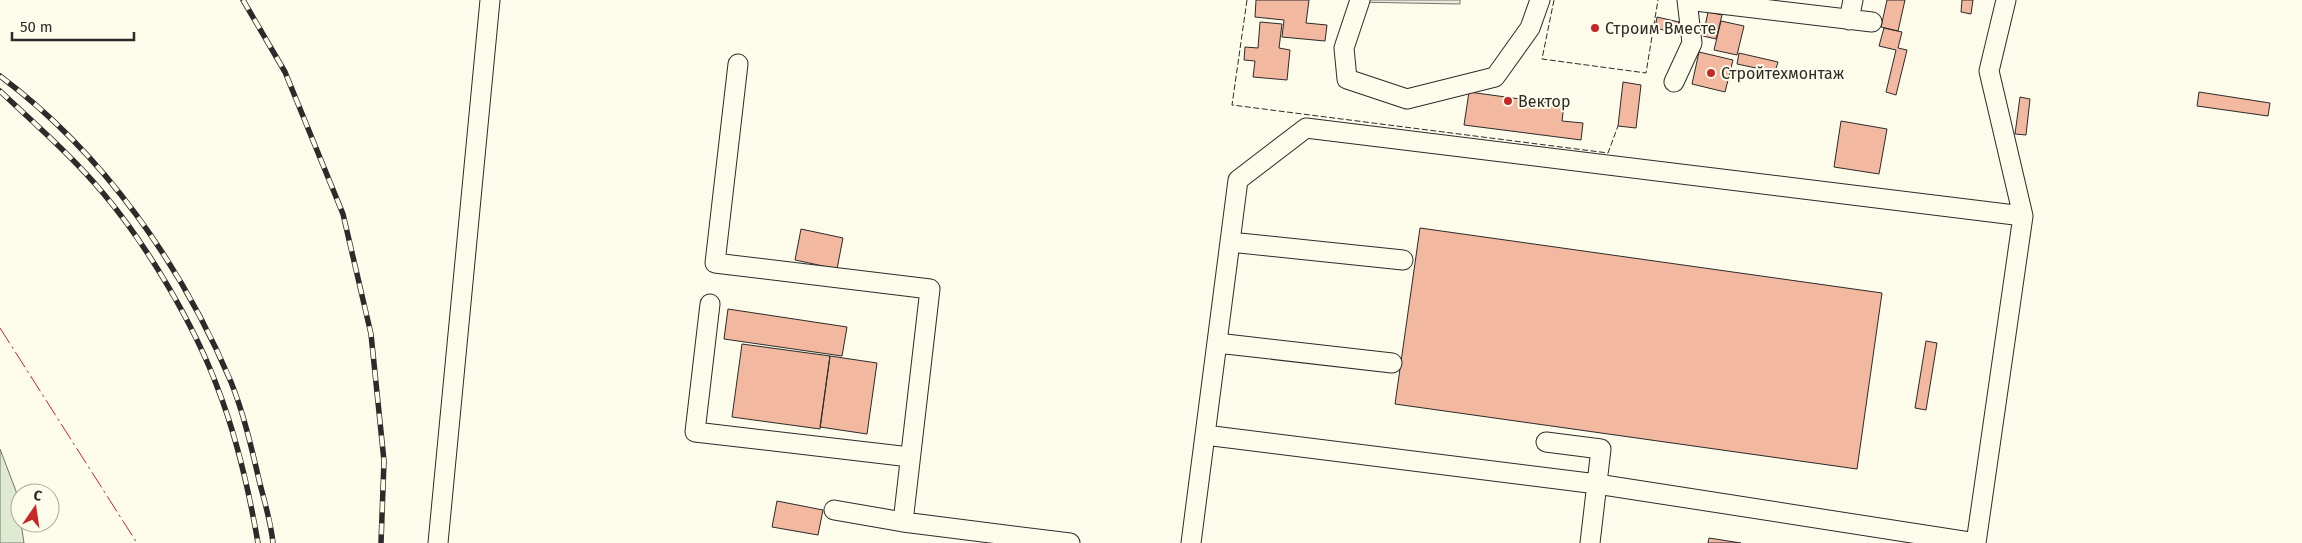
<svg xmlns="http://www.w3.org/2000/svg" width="2302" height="543" font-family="'Fira Sans',sans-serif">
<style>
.green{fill:#deebd1;stroke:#74746e}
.parking{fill:#eceadb;stroke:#74746e}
.building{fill:#f2b8a0;stroke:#2b2b2b}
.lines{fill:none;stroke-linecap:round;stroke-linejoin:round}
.minor-casing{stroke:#2b2b2b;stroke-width:21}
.minor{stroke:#fdfbea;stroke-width:19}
.rail-casing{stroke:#2b2b2b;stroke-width:5.5}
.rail{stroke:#fdfbea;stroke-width:4;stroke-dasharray:11;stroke-linecap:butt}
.fence{stroke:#2b2b2b;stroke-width:1;stroke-dasharray:6 2.5;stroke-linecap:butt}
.power{stroke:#c62828;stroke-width:1;stroke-dasharray:18 4 2.5 4;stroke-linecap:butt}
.poi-dot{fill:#c62828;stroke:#fdfbea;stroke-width:2}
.labels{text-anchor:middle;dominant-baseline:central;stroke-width:4;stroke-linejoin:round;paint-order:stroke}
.poi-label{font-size:16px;fill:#2b2b2b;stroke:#fdfbea;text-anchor:start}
</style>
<rect width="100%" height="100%" fill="#fdfbea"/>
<path class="green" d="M0,449l16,42 8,52h-24z"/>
<path class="parking" d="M1355,0h105v4l-105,-2z"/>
<path class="building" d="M1256,0h53l-3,23 21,2 -2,16 -43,-4 2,-17 -29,-3z
M1887,0h18l-7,31 -17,-4z
M1962,0h11l-2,14 -10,-2z
M1708,12l14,3 -6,24 -13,-3z
M1657,17l22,5 -3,11 -21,-5z
M1721,21l23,5 -7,29 -23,-5z
M1260,22l22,2 -3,24 11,2 -3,30 -34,-3 2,-16 -11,-1 1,-13 13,1z
M1884,28l18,4 -4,16 9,2 -11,45 -10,-3 10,-42 -17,-4z
M1699,52l34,8 -8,32 -33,-8z
M1739,53l39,9 -3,10 -38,-8z
M1623,82l18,3 -5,43 -18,-2z
M1469,92l95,13 -2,16 21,2 -2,17 -117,-15z
M2199,92l71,11 -2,13 -71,-10z
M2020,97l10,2 -4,36 -11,-1z
M1841,121l46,8 -8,45 -45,-7z
M1420,228l462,65 -25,176 -462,-65z
M801,229l42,9 -6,31 -42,-9z
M728,309l119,18 -5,29 -118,-17z
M1926,341l11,2 -11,67 -11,-2z
M742,344l88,12 -10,73 -88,-12z
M830,356l47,7 -10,71 -47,-7z
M777,501l46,9 -5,25 -46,-8z
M1709,538l32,5h-33z"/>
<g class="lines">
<defs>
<path id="minor" d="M1360,0l-16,48 3,31 60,20 88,-22 35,-49 10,-28
M1687,0l185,22
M1849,20l4,-20
M738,64l-23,199 215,26 -27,233
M1674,82l18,-39 -5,-43
M1230,242l173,18
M710,304l-15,128 215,25
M1217,343l175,20
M1205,435l392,49 379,59
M1546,442l55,7 -11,94
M834,510l69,12 167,21
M438,543l52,-543
M1191,543l47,-363 68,-52 717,88
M1976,543l47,-327 -34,-145 17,-71"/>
</defs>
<use href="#minor" class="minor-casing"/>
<use href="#minor" class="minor"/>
<defs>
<path id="rail" d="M243,0l42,72 58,142 28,120 13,127 -3,82
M0,76c103,77 181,188 231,306 13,32 21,68 29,102 5,19 11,39 13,59
M0,91c35,33 72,65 103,102 44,52 91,131 115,196 19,49 31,102 40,154"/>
</defs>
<use href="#rail" class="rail-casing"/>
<use href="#rail" class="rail"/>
<path class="fence" d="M1247,0l-15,105 376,48 10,-27
M1554,0l-12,59 104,14 12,-73"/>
<path class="power" d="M0,328l137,215"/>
</g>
<g class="poi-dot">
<circle cx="1595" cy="28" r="5"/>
<circle cx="1711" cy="73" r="5"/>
<circle cx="1508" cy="101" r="5"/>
</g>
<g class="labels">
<g class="poi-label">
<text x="1605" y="28">Строим Вместе</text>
<text x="1721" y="73">Стройтехмонтаж</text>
<text x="1518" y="101">Вектор</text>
</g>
</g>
<g transform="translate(35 508) rotate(13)"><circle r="24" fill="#fdfbea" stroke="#a9a89e"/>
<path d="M0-4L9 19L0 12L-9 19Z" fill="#c62828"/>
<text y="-8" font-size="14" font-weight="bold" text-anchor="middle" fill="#2b2b2b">С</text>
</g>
<path d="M12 32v8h122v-8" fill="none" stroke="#2b2b2b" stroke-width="2.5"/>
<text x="20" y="32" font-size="15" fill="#2b2b2b" stroke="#fdfbea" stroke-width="4" paint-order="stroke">50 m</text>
</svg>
